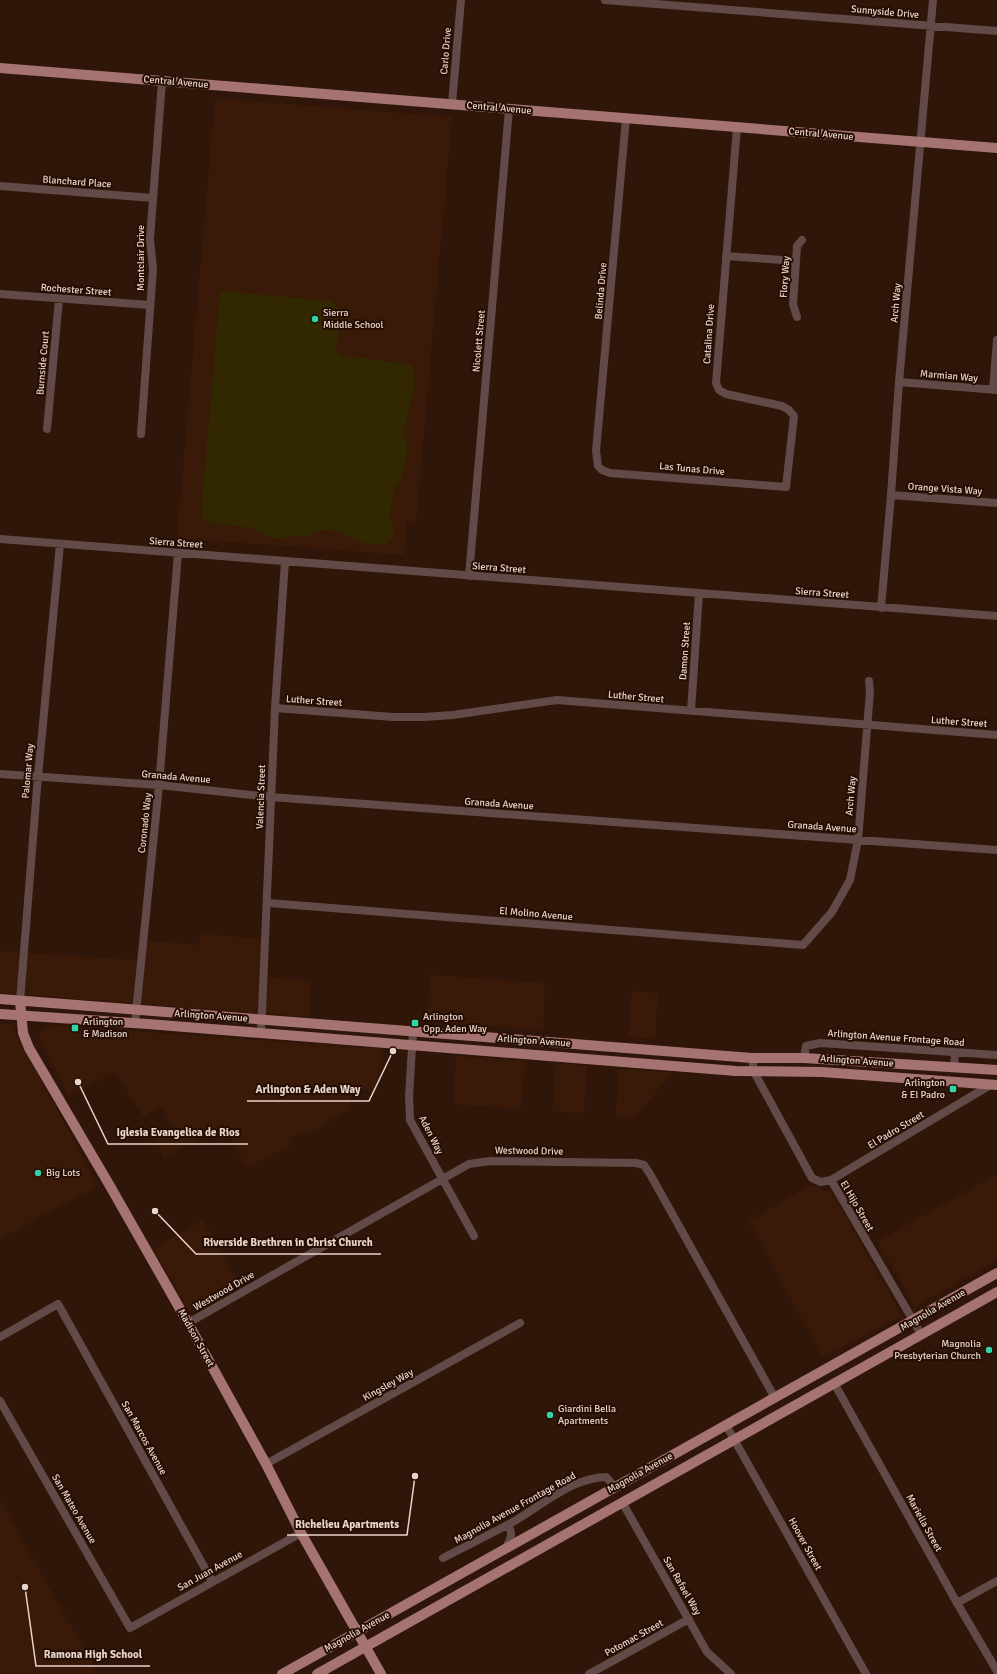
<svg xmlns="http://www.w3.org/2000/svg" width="997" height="1674" font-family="Signika,sans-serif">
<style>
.built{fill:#391908}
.green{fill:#312800}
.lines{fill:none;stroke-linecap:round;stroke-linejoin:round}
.minor{stroke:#624a49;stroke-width:8}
.major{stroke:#a57472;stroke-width:10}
.poi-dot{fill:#30d4a9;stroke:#260d02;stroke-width:1.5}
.labels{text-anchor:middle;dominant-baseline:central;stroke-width:4;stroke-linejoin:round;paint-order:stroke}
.street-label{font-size:10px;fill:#e7d4cc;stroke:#260d02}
.poi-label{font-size:10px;fill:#e7d4cc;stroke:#260d02;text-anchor:start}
.leader{fill:none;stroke:#e7d4cc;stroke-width:1.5}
.callout-dot{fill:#e7d4cc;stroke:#260d02;stroke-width:1.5}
.callout-label{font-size:11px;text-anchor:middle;font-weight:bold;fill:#e7d4cc;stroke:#260d02;stroke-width:4;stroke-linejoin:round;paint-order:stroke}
</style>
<rect width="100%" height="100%" fill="#301609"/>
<path class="built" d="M215,98l237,19 -36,405 -9,-1 -3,34 -227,-17z
M201,934l63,5 -1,38 48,3 -1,37 -310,-24v-42l138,9 2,-20 59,5z
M430,975l115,8 -2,47 -116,-8z
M632,991l26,2 -3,46 -27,-2z
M0,1023l11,1 87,162 -98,53z
M49,1025l332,24 -4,41 -26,-2 -2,22 -24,13 1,3 -36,12 2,6 -46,23 -23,-43 -59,34 -10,-19 20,-11 -13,-22 -18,11 -28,-45 -47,24 -2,-8 -27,-49 1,-7z
M456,1056l69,5 -4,48 -68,-5z
M556,1063l31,3 -3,47 -32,-2z
M618,1069l55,3 -39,46 -18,-1z
M997,1174v87l-83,46 -36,-66z
M808,1186h6l17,7 6,8 65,115 -79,42 -74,-137z
M203,1220l37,65 -51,27 -36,-63z
M0,1500l98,174h-98z"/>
<path class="green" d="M220,291l111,10 10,9 -5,40 4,5 73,10 2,21 -11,46 3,12v13l-4,18 -10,18 -3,23 4,14 -1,7 -6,7h-16l-12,-2 -22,-11 -16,-1 -14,6 -34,2 -26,-11 -32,-3 -12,-4 -2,-7z"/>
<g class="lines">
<path class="minor" d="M605,0l392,31
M452,104l9,-104
M626,118l-30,333 2,15 4,4 8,3 176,14 8,-71 -5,-6 -7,-4 -56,-12 -7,-4 -3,-7 21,-256
M0,186l153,12
M726,256l70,5
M0,294l150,11
M797,317l-4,-13 4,-58 5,-6
M899,382l98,8
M993,390l4,-50
M47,429l12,-130
M141,434l12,-165 -3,-30 12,-158
M891,495l106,8
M0,539l997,77
M469,576l40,-467
M881,608l10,-113 8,-113 34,-382
M275,708l118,9h31l29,-2 104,-15 440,35
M691,711l8,-118
M0,774l159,11 111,12 727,53
M268,903l535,42 29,-33 18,-32 8,-40 12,-148 -1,-11
M20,1001l18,-225 22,-232
M135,1023l24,-238 19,-232
M413,1032l-4,64 1,24 64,116
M261,1034l14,-326 10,-147
M752,1058l2,14 58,106 9,4 10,-2 161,-96
M804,1058l2,-12 14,-3 177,12
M954,1067l1,-15
M831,1180l90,154
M188,1323l281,-159 21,-3 146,2 8,2 6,9 125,224
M0,1337l58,-33 154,277
M834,1383l123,220 40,68
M0,1401l130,227 171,-95
M726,1425l140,249
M266,1464l254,-141
M622,1502l85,150 24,22
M506,1548c4,-9 8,-14 2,-23
M443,1558c23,-12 46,-23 68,-35 30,-17 60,-45 95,-46l9,10
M957,1603l40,-22
M589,1674l100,-55"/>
<path class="major" d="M0,68l997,80
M0,999l752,59h52l193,12
M20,1001l3,32 6,15 81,138 78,137 78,141 35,69 80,141
M0,1014l148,10 588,47 86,1 175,13
M282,1674l715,-401
M317,1674l680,-382"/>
</g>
<g class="poi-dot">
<circle cx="315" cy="319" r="4"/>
<rect x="411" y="1019" width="8" height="8" rx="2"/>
<rect x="71" y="1024" width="8" height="8" rx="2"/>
<rect x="949" y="1085" width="8" height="8" rx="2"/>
<circle cx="38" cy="1173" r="4"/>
<circle cx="989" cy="1350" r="4"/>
<circle cx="550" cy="1415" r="4"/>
</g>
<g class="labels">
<g class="street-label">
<text transform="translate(885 12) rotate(5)">Sunnyside Drive</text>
<text transform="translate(446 51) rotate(-85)">Carlo Drive</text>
<text transform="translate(176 82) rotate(5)">Central Avenue</text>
<text transform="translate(499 108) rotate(5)">Central Avenue</text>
<text transform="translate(821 134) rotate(5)">Central Avenue</text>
<text transform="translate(77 182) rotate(4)">Blanchard Place</text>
<text transform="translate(141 258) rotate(-90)">Montclair Drive</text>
<text transform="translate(785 277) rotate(-86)">Flory Way</text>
<text transform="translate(76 290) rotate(4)">Rochester Street</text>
<text transform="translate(601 291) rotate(-85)">Belinda Drive</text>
<text transform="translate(896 303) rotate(-85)">Arch Way</text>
<text transform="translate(709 334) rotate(-86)">Catalina Drive</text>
<text transform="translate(479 341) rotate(-85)">Nicolett Street</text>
<text transform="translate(43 363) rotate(-85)">Burnside Court</text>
<text transform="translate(949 376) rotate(5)">Marmian Way</text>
<text transform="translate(692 469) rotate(5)">Las Tunas Drive</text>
<text transform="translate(945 489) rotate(4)">Orange Vista Way</text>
<text transform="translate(176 543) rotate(4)">Sierra Street</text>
<text transform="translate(499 568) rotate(4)">Sierra Street</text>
<text transform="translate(822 593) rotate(4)">Sierra Street</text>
<text transform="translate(685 651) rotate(-86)">Damon Street</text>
<text transform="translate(636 697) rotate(5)">Luther Street</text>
<text transform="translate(314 701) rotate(4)">Luther Street</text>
<text transform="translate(959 722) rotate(4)">Luther Street</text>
<text transform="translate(28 771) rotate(-85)">Palomar Way</text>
<text transform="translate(176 777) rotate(5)">Granada Avenue</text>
<text transform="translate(851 796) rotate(-85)">Arch Way</text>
<text transform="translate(261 797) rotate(-88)">Valencia Street</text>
<text transform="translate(499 804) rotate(4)">Granada Avenue</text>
<text transform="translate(145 823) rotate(-84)">Coronado Way</text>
<text transform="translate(822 827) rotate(4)">Granada Avenue</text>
<text transform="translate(536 914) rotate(5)">El Molino Avenue</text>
<text transform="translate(211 1016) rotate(4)">Arlington Avenue</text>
<text transform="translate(896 1038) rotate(4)">Arlington Avenue Frontage Road</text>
<text transform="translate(534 1041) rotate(4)">Arlington Avenue</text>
<text transform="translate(857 1061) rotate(4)">Arlington Avenue</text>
<text transform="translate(896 1130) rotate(-31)">El Padro Street</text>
<text transform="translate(431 1135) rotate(63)">Aden Way</text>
<text transform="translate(529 1151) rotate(1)">Westwood Drive</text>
<text transform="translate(857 1206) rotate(60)">El Hijo Street</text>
<text transform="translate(224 1291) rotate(-30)">Westwood Drive</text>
<text transform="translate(933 1310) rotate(-30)">Magnolia Avenue</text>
<text transform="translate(196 1338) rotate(61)">Madison Street</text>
<text transform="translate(388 1385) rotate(-29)">Kingsley Way</text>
<text transform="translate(144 1438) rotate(61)">San Marcos Avenue</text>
<text transform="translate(640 1473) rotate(-29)">Magnolia Avenue</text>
<text transform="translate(515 1508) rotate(-29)">Magnolia Avenue Frontage Road</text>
<text transform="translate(74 1509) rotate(60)">San Mateo Avenue</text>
<text transform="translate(924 1523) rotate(61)">Mariella Street</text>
<text transform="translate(805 1544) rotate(61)">Hoover Street</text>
<text transform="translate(210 1571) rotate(-29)">San Juan Avenue</text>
<text transform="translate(682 1586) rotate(60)">San Rafael Way</text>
<text transform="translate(357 1632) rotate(-29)">Magnolia Avenue</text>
<text transform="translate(634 1638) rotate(-29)">Potomac Street</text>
</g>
<g class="poi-label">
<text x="323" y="313">Sierra<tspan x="323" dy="12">Middle School</tspan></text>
<text x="423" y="1017">Arlington<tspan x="423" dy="12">Opp. Aden Way</tspan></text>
<text x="83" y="1022">Arlington<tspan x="83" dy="12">&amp; Madison</tspan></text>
<text x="945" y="1083" text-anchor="end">Arlington<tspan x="945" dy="12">&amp; El Padro</tspan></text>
<text x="46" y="1173">Big Lots</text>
<text x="981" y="1344" text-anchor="end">Magnolia<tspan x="981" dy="12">Presbyterian Church</tspan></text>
<text x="558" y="1409">Giardini Bella<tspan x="558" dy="12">Apartments</tspan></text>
</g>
</g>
<path class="leader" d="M393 1051L369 1101H247M78 1082L108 1144H248M155 1211L196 1254H381M415 1476L407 1535H287M25 1587L36 1666H150"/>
<g class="callout-dot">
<circle cx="393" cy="1051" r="4"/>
<circle cx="78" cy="1082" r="4"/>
<circle cx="155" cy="1211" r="4"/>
<circle cx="415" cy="1476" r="4"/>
<circle cx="25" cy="1587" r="4"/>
</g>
<g class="callout-label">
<text x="308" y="1093">Arlington &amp; Aden Way</text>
<text x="178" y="1136">Iglesia Evangelica de Rios</text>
<text x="288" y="1246">Riverside Brethren in Christ Church</text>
<text x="347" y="1528">Richelieu Apartments</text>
<text x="93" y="1658">Ramona High School</text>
</g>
</svg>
